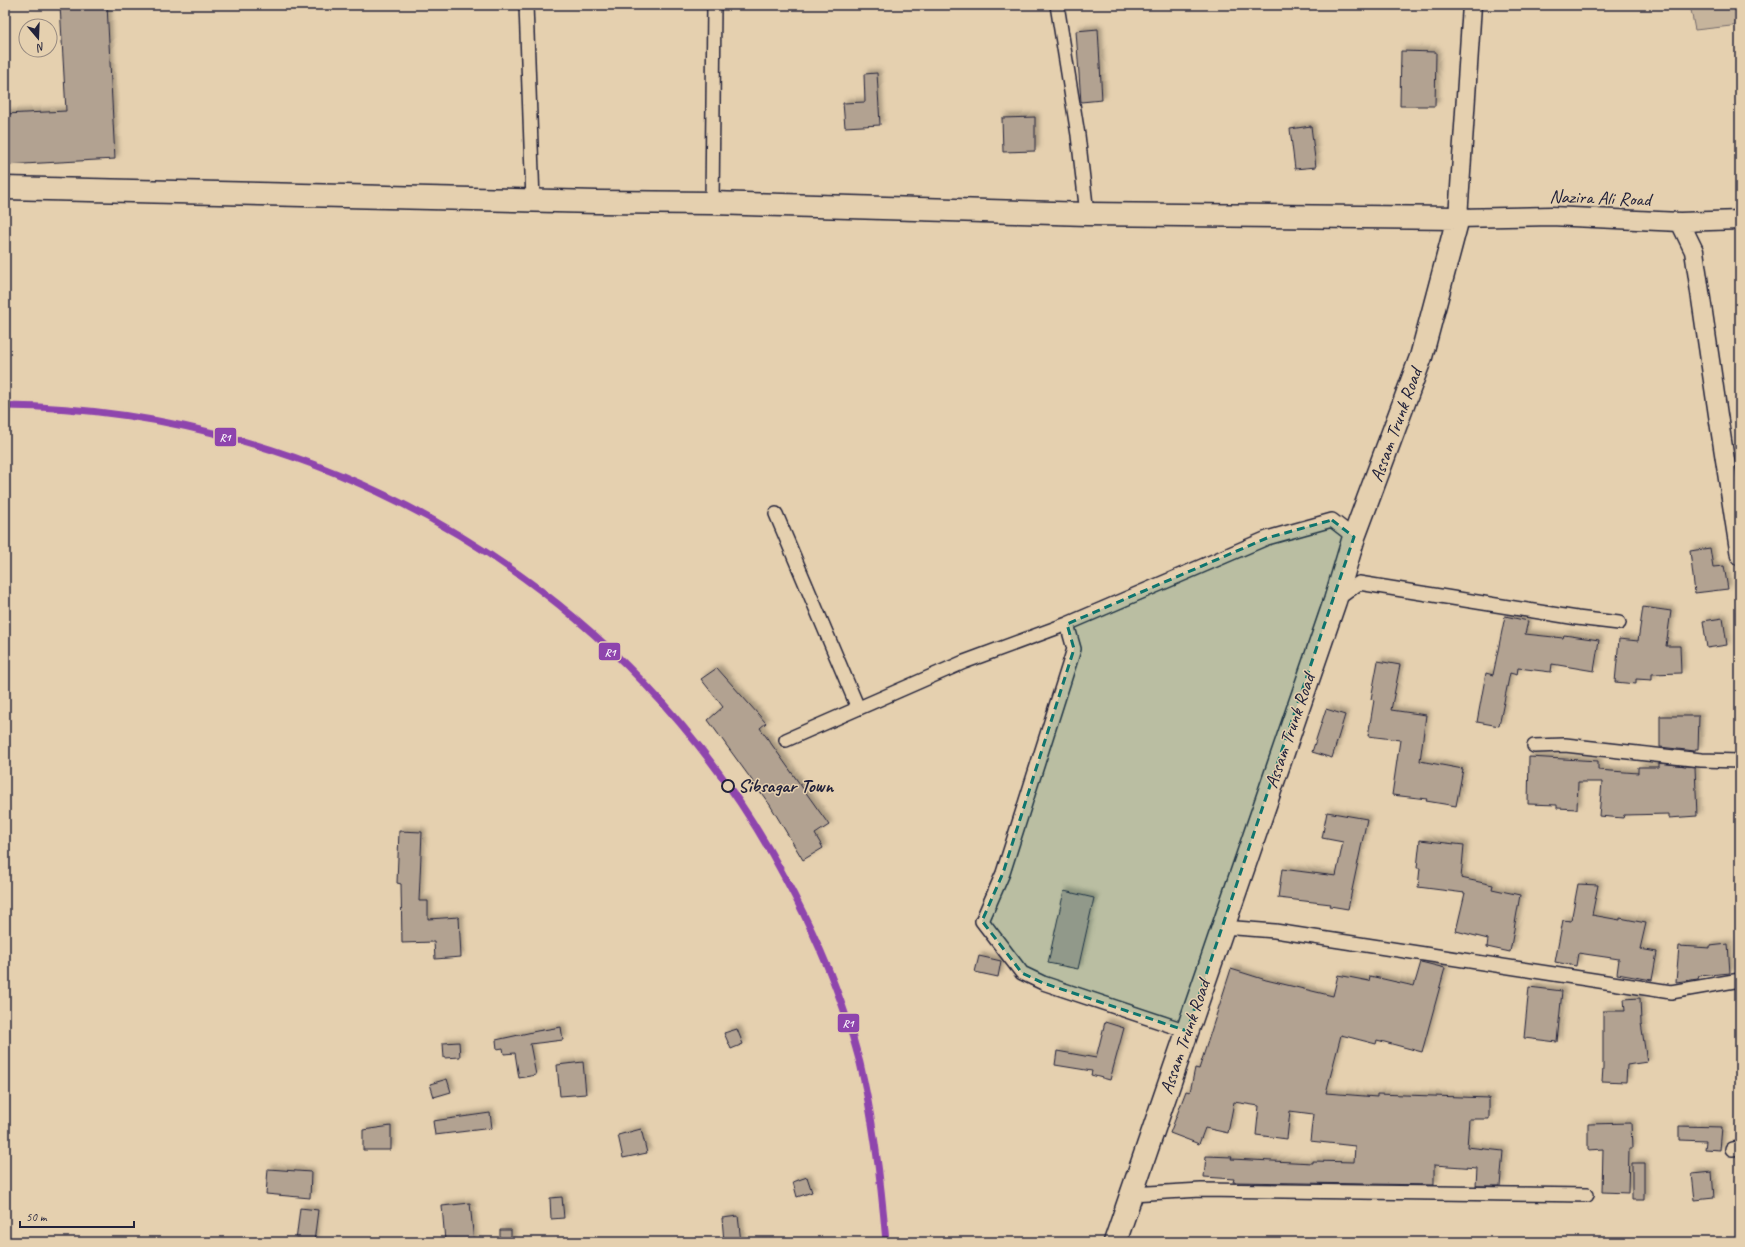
<svg xmlns="http://www.w3.org/2000/svg" width="1745" height="1247" font-family="Caveat,sans-serif">
<style>
.green{fill:#c6b49c;stroke:#746b6c}
.building{fill:#b2a291;stroke:#22223b;filter:url(#shadow)}
.lines{fill:none;stroke-linecap:round;stroke-linejoin:round}
.street-casing{stroke:#22223b;stroke-width:16}
.secondary-casing{stroke:#22223b;stroke-width:21}
.highway-casing{stroke:#22223b;stroke-width:25}
.street{stroke:#e5d0af;stroke-width:13}
.secondary{stroke:#e5d0af;stroke-width:18}
.highway{stroke:#e5d0af;stroke-width:22}
.rail-1-casing{stroke:#e5d0af;stroke-width:10}
.rail-1{stroke:#8e44ad;stroke-width:7}
.marked{fill:#0f766e;fill-opacity:0.2;stroke:#0f766e;stroke-width:3;stroke-dasharray:8 5;stroke-linejoin:round}
.stop-dot{fill:#e5d0af;stroke:#22223b;stroke-width:2}
.labels{text-anchor:middle;dominant-baseline:central;stroke-width:3;stroke-linejoin:round;paint-order:stroke}
.street-label{font-size:19px;fill:#22223b;stroke:#e5d0af}
.stop-label{font-size:19px;font-weight:bold;fill:#22223b;stroke:#e5d0af;text-anchor:start}
.line-badge{stroke:#e5d0af;stroke-width:1.5}
.badge-label{font-size:11px;text-anchor:middle;font-weight:bold;fill:#fff}
</style>
<defs>
<filter id="shadow"><feDropShadow dx="3.5" dy="-3.5" stdDeviation="2" flood-color="#0004"/></filter>
</defs>
<rect width="100%" height="100%" fill="#e5d0af"/>
<filter id="ink" filterUnits="userSpaceOnUse"><feTurbulence type="fractalNoise" baseFrequency=".025" numOctaves="2"/><feDisplacementMap in="SourceGraphic" scale="8" xChannelSelector="R" yChannelSelector="G"/><feConvolveMatrix kernelMatrix="1 2 1 2 8 2 1 2 1" color-interpolation-filters="sRGB"/></filter>
<g filter="url(#ink)">
<path class="green" d="M1690,5h50v20l-45,5z"/>
<path class="building" d="M60,5h47l8,154 -110,6v-51l61,-3z
M1098,29l4,71 -21,2 -5,-71z
M1401,51l35,1 -1,54h-35z
M877,73l3,52 -35,2 -2,-24 22,-1 -1,-28z
M1035,117v34l-32,1 -1,-34z
M1311,126l5,41 -21,2 -5,-40z
M1710,548l3,19 11,-1 4,23 -33,4 -5,-42z
M1643,607l28,4 -5,35h14l1,27 -29,1v6l-16,-1v5l-21,-2 4,-43 19,2z
M1505,616l23,5 -3,13 38,4 1,-3 35,5 -5,31 -42,-7 -1,8 -33,-4 -1,7 -7,-2 -11,53 -22,-4 9,-49 7,2z
M1723,618l4,27 -20,3 -4,-27z
M1378,661l22,4 -9,45 35,5 -6,46 43,8 -7,37 -30,-5 1,-2 -35,-4 8,-55 -32,-4 6,-36 -3,-1z
M717,668l49,55 -6,5 69,97 -14,9 8,14 -20,12 -33,-55 -62,-85 15,-13 -22,-28z
M1326,709l19,6 -13,43 -20,-6z
M1660,716h39l-1,33h-3v2l-35,-4z
M1529,757l69,4v9l40,3v-6h21v-4l36,4 2,49 -28,2v-4l-45,1 -1,3 -24,-2 3,-34h-24l-1,27 -20,-1v-3l-29,-1z
M1327,812l40,7 -19,90 -18,-3 1,-2 -53,-6 4,-29 54,7 7,-34 -21,-4z
M399,831l23,1 -3,69h9v18l31,-2 2,40 -26,2 -1,-17 -32,1 -1,-59 -4,-1z
M1420,840l44,5 -3,33 32,7 -1,4 28,6 -10,57 -23,-5 1,-8 -32,-8 9,-38 -47,-6 2,-19h-3z
M1578,884l20,1 -6,30 28,5v-2l26,5 -6,26 17,3 -5,28 -35,-6 2,-15 -41,-6 -2,13 -21,-4 8,-42 8,1z
M1064,891l30,7 -16,71 -30,-6z
M1728,944l2,29 -31,3 -1,3 -22,3 3,-36 31,2v-2z
M979,956l22,5 -3,16 -23,-5z
M1421,962l24,6 -23,84 -45,-12 -1,4 -35,-9 -15,58 51,4v-3l112,4v21h-20l-2,28 36,4 -3,35h-24l1,-18 -43,-3v20l-201,-3 1,-3 -30,-2 2,-21 26,1 -1,2 82,4v-2l41,1 1,-16 -45,-5 3,-27 -23,-3 -3,28 -31,-4 3,-29 -25,-4 -6,31 -23,-5 -6,16 -29,-11 16,-42 4,1 5,-24 4,1 32,-100 35,11 67,16 5,-21 31,6 1,-5 44,10z
M1529,987l33,4 -5,51 -33,-4z
M1640,998l1,25 6,39 -20,3 -1,17 -24,-1 1,-13v-57h22l-1,-12z
M1105,1022l19,6 -14,52 -19,-5 1,-4 -37,-6 2,-14 39,7z
M561,1027l2,13 -33,4 6,31 -17,3 -4,-25 -11,1 -1,-6 -6,1 -1,-9 41,-9z
M737,1029l6,15 -12,5 -7,-16z
M459,1042l1,15 -16,1 -1,-15z
M583,1062l3,32 -26,2 -3,-31z
M447,1079l4,13 -17,5 -4,-13z
M490,1113l2,15 -57,7 -2,-14z
M1631,1123l1,26h-3l-1,44 -26,-1 1,-43 -15,1v-26z
M391,1126v24h-28v-20z
M1679,1126l43,1 -2,23 -15,-1 1,-8 -27,-1z
M641,1129l6,24 -24,5 -5,-23z
M1632,1163h12v37h-12z
M268,1169l43,3 -1,26 -44,-4z
M1712,1172l2,26 -19,2 -3,-26z
M807,1177l5,15 -15,5 -4,-15z
M562,1197l2,21 -13,1 -1,-21z
M470,1203l4,39h-17v-3l-12,2 -3,-35z
M300,1208l18,2 -4,32 -18,-1z
M738,1216l3,26h-17l-2,-24z
M500,1230h11v12h-11z"/>
<g class="lines">
<defs>
<path id="street" d="M526,5l7,196
M1057,5l21,130 9,79
M712,203l2,-198
M776,514l82,194
M1336,600l23,-17 218,35 42,5
M1067,624l7,25 -71,224 -21,48 40,52 21,10 144,48
M786,740l178,-78 103,-38 200,-86 65,-18 22,17
M1534,746l31,-1 136,15 39,1
M1223,927l52,4 396,61 69,-12
M1732,1149l8,-1
M1131,1194l70,-4 386,5"/>
<path id="secondary" d="M1472,5l-14,213 93,-2 129,6 60,-2
M1680,222l14,29 24,164 22,141"/>
<path id="highway" d="M5,188l592,14 115,1 375,11 371,4 -37,139 -67,180 -19,64 -220,641"/>
</defs>
<use href="#street" class="street-casing"/>
<use href="#secondary" class="secondary-casing"/>
<use href="#highway" class="highway-casing"/>
<use href="#street" class="street"/>
<use href="#secondary" class="secondary"/>
<use href="#highway" class="highway"/>
<defs>
<path id="rail-1" d="M5,406c325,4 625,183 779,470 32,59 59,122 76,187 14,59 21,118 26,179"/>
</defs>
<use href="#rail-1" class="rail-1-casing"/>
<use href="#rail-1" class="rail-1"/>
</g>
</g>
<path class="marked" d="M1332,520l22,17 -167,494 -144,-48 -21,-10 -40,-52 21,-48 71,-224 -7,-25 200,-86z"/>
<circle class="stop-dot" cx="728" cy="786" r="6"/>
<g class="labels">
<g class="street-label">
<text transform="translate(1600 198) rotate(2)">Nazira Ali Road</text>
<text transform="translate(1396 425) rotate(-70)">Assam Trunk Road</text>
<text transform="translate(1290 731) rotate(-71)">Assam Trunk Road</text>
<text transform="translate(1185 1037) rotate(-71)">Assam Trunk Road</text>
</g>
<g class="stop-label">
<text x="738" y="786">Sibsagar Town</text>
</g>
</g>
<g class="line-badge">
<rect x="214" y="427" width="23" height="20" rx="4" fill="#8e44ad"/>
<rect x="598" y="642" width="23" height="19" rx="4" fill="#8e44ad"/>
<rect x="837" y="1013" width="23" height="20" rx="4" fill="#8e44ad"/>
</g>
<g class="badge-label">
<text x="225" y="441">R1</text>
<text x="610" y="656">R1</text>
<text x="848" y="1027">R1</text>
</g>
<rect width="1745" height="1247" fill="none" stroke="#e5d0af" stroke-width="20"/>
<rect x="10" y="10" width="1725" height="1227" fill="none" stroke="#22223b" stroke-width="1.5" filter="url(#ink)"/>
<g transform="translate(38 38) rotate(161)"><circle r="19" fill="#e5d0af" stroke="#978a81"/>
<path d="M0-3L7 15L0 10L-7 15Z" fill="#22223b"/>
<text y="-6" font-size="11" font-weight="bold" text-anchor="middle" fill="#22223b">N</text>
</g>
<path d="M20 1221v6h114v-6" fill="none" stroke="#22223b" stroke-width="2"/>
<text x="26" y="1221" font-size="12" fill="#22223b" stroke="#e5d0af" stroke-width="3" paint-order="stroke">50 m</text>
</svg>
